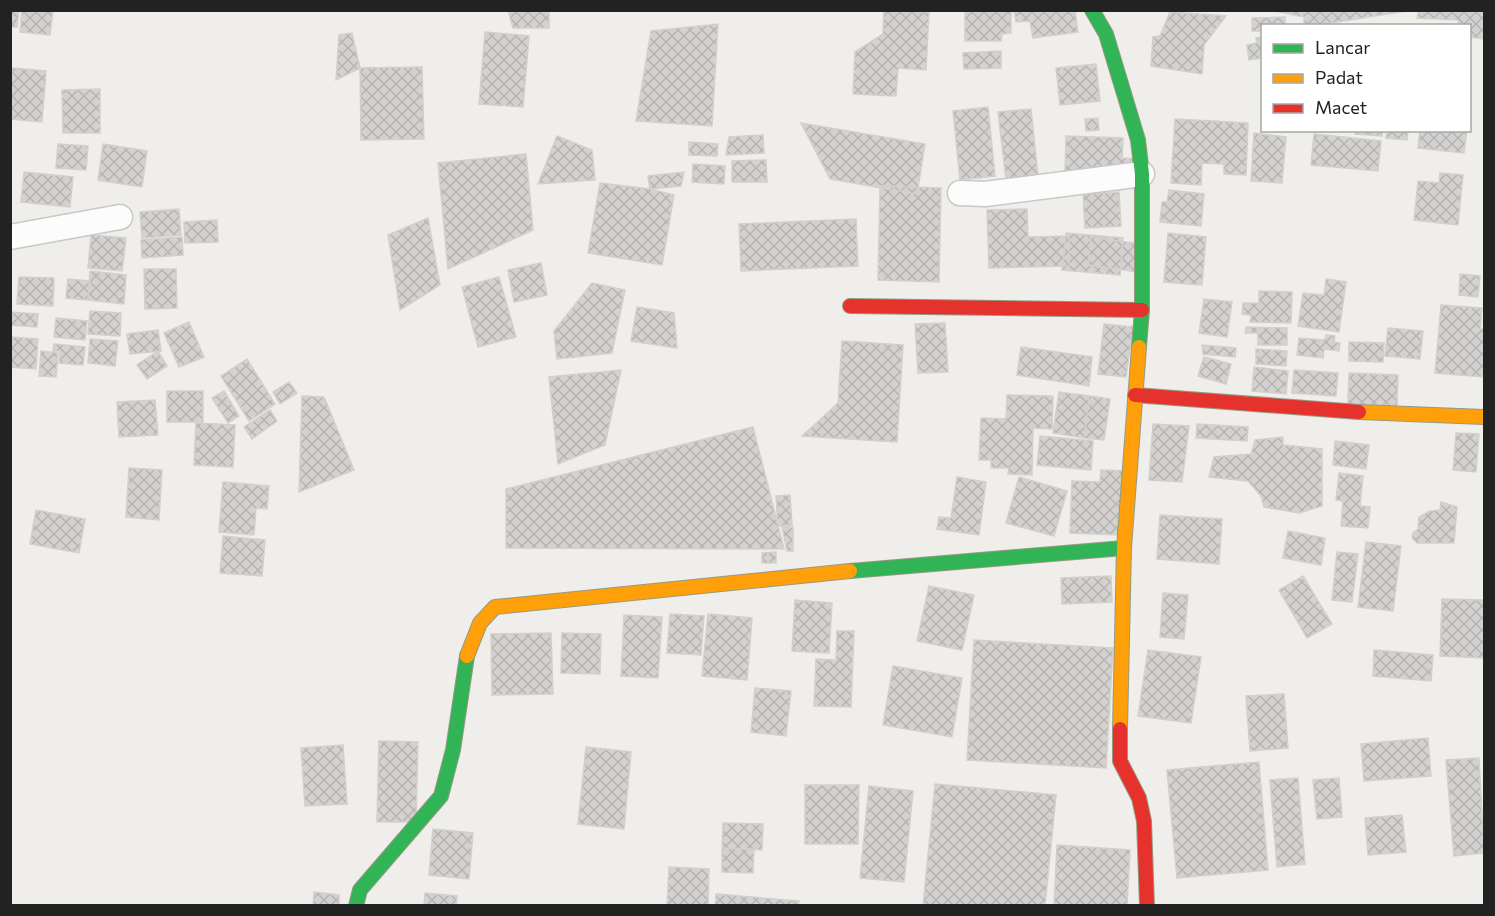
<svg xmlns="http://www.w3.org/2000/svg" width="1495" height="916" font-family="Commissioner,sans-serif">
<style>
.building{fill:url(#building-cross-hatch);stroke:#d3d0cc;stroke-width:1.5}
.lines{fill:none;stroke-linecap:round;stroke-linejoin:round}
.street-casing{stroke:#c9c8c7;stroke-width:27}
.fast-casing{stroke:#969a82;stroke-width:16}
.slow-casing{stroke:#969a82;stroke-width:16}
.jam-casing{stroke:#969a82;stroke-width:16}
.street{stroke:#fdfcfc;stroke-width:24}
.fast{stroke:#30b455;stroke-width:14}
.slow{stroke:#ff9f0a;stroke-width:14}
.jam{stroke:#e5322d;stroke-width:14}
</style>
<defs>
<pattern id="building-cross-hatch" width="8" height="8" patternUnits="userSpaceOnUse" patternTransform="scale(1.5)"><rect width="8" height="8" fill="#d4d2d0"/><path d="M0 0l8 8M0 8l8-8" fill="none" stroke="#b6b4b2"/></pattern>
</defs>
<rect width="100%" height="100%" fill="#f0eeeb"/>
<path class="building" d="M10,10h9l-2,17h-7z
M22,10h31l-3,25 -30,-3z
M508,10h41v18h-36z
M884,10l45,2 -3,58 -28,-2 -2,28 -43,-2 2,-42 28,-18z
M965,10l46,1v22l-9,1 -1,7h-36z
M1014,10h61l3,22 -45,6 -3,-17 -14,1z
M1270,10h143l-101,16h-8v-9z
M1419,10h65v29l-14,-2v-11h-11l-1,-6 -41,-2z
M1170,12l56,4 -22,29 -2,29 -51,-8 2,-29 7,-1z
M1285,17v9h-23v5h-10v-13z
M718,24l-6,102 -76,-5 15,-90z
M485,32l44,4 -6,71 -44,-3z
M352,33l8,35 -24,12 3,-45z
M1262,37v21l-13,2 -2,-15 10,-2 -1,-5z
M1001,51v17l-37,1 -1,-16z
M1096,64l4,37 -40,4 -4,-37z
M422,67l2,72 -63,1 -1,-72z
M12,68l34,3 -4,51 -32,-3z
M100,89v44h-37l-1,-43z
M988,107l7,69 -35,4 -7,-69z
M1031,109l7,67 -32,4 -8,-68z
M1098,118l1,12 -13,1 -1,-12z
M1175,119l73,4 -2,52 -22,-1v-10l-22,-1 -1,22 -30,-2z
M801,123l124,21 -8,50 -87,-15z
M1356,130h27l-1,6 -27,-2z
M1387,130h21l-1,10 -21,-2z
M1420,130h47l-3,23 -46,-5z
M1254,133l32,4 -4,46 -31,-2z
M1314,134l67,7 -3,30 -67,-6z
M763,135l1,18 -38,2 3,-18z
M557,136l35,14 3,30 -57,4z
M1066,136l57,2 -1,20 18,1v15l-75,-1z
M689,142l29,2 -1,12 -28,-1z
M58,144l30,2 -2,24 -30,-2z
M103,144l44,7 -5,36 -44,-7z
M526,154l7,76 -85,39 -10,-106z
M766,160l1,22h-35v-21z
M693,164l32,2 -1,18 -32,-2z
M24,172l49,5 -3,30 -49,-5z
M684,172l-3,14 -31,3 -2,-13z
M1440,173l23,2 -5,50 -44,-5 4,-39 21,2z
M600,183l50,6 24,6 -12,70 -74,-12z
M880,186l61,2 -2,94 -61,-2z
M1169,190l35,4 -3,32 -41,-4 2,-20h5z
M1119,192l2,34 -36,2 -2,-34z
M179,209l2,26 -39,3 -2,-26z
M1027,209l1,28 41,-1v30l-80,2 -2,-58z
M428,218l12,67 -40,25 -12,-75z
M856,219l2,47 -117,5 -2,-47z
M217,220l1,22 -33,1 -1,-21z
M1066,233l57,5 -3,37 -58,-5z
M1168,233l38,4 -4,48 -38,-3z
M91,235l35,3 -4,33 -34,-3z
M182,237l1,18 -41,3 -1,-18z
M1091,237l49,7 -3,28 -49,-7z
M541,263l6,32 -33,7 -6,-32z
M144,269h32l1,39 -32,1z
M90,271l36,4 -2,29 -36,-4z
M1460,274l20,2 -2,21 -19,-2z
M19,277l35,1 -1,28 -36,-2z
M499,277l17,60 -38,10 -16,-60z
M68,279l22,2 -2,19 -22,-2z
M1326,279l20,3 -7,50 -41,-6 5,-33 21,2z
M592,283l33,7 -13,63 -55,6 -3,-28z
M1259,291l33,1 -1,31 -41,-1 1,-7 -9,-1 1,-11h16z
M1204,299l28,3 -5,35 -28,-4z
M1441,305l41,3 -2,21h4v48l-49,-4z
M637,307l37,6 3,35 -46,-7z
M90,311l31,2 -1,23 -32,-2z
M10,312l28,2 -1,13 -27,-2z
M56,318l31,3 -2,19 -31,-3z
M189,322l15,35 -25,10 -15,-34z
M945,323l3,49 -30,1 -3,-49z
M1104,324l29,3 -7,50 -28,-3z
M1246,327l41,1v17h-29v-12h-13z
M1388,328l35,3 -3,28 -35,-3z
M158,330l3,21 -31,3 -3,-20z
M1326,335l9,1 -1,6 6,1 -1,8 -15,-2 -1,9 -26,-3 2,-17 26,2z
M10,337l28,2 -2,30 -26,-2z
M90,339l28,2 -3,25 -27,-3z
M842,341l61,4 -6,97 -95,-6 36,-33z
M1349,342l35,1 -1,19 -34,-1z
M54,344l31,3 -2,18 -24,-2 1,-12h-7z
M1202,345l34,3 -1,9 -32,-3z
M1021,347l71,10 -3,29 -72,-11z
M1256,349l31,2 -1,15 -30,-2z
M41,351l17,2 -2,24 -17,-1z
M158,351l9,15 -20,13 -10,-14z
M1204,357l27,7 -5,20 -28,-8z
M247,359l28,45 -26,17 -28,-45z
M1254,367l34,4 -2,23 -34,-3z
M621,370l-16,75 -47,19 -9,-87z
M1294,370l44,3 -2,23 -44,-3z
M1349,373l49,2 -1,31 -49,-2z
M289,382l8,11 -17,11 -7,-12z
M167,391h36v31h-36z
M224,391l15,25 -11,7 -16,-25z
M1059,392l30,4 -5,42 -31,-5z
M1007,395l46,1 -1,33 -19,-1 -1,47 -24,-1 1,-6h-18v-8h-12l2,-42 25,1z
M302,396l22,1 30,73 -55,22z
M1089,396l21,3 -6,41 -20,-2z
M155,400l3,35 -39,2 -2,-35z
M270,410l7,11 -25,18 -8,-12z
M196,423l39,2 -2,42 -39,-2z
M1153,424l36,2 -7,56 -33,-2z
M1197,424l51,3 -1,14 -51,-3z
M753,427l31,122 -278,-1v-59z
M1456,433l23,1 -3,38 -23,-2z
M1040,436l53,5 -2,29 -54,-5z
M1283,437v8l39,4v57l-23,7 -35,-6 -3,-11 -13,-15 -39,-4 5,-20 37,-3 4,-14z
M1335,441l34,4 -3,24 -33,-4z
M129,468l33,2 -3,50 -33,-3z
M1101,470l24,1 -3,64 -52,-2 2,-52 28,1z
M1339,473l24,3 -3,30 10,1 -2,21 -27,-2 2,-25 -7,-1z
M957,477l29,5 -7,53 -42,-6 2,-12 12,1z
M1019,477l48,14 -13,45 -48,-13z
M223,482l46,4 -2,23 -11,-1 -2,27 -35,-3z
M790,495l2,30 -14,1 -2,-30z
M1441,502l16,5 -3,36h-37l-5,-5 1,-5 5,-4 1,-12 11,-6 10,-1z
M36,510l49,9 -6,34 -49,-9z
M1160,515l62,4 -3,45 -62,-5z
M782,527h11v24h-6z
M1288,531l37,7 -4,27 -38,-7z
M223,536l42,4 -3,36 -42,-3z
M1366,542l35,4 -8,65 -35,-4z
M776,552v11h-14v-10z
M1337,552l21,2 -6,48 -20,-2z
M1111,576l1,26 -50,2 -1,-26z
M1303,576l29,48 -25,14 -28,-48z
M929,586l45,9 -12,55 -45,-9z
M1163,593l25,2 -4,44 -24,-2z
M1442,599l42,1v58l-44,-2z
M795,600l37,3 -3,50 -37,-2z
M670,614l34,2 -3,39 -34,-2z
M708,614l44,4 -5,62 -45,-4z
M624,615l38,2 -4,61 -37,-2z
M837,631h17l-3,76 -37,-1 2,-47 20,1z
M551,633l2,61 -61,1 -1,-61z
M562,633l39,1 -1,40 -39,-1z
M974,640l139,8 -7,120 -139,-8z
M1148,650l53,7 -10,66 -53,-7z
M1374,650l59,5 -2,26 -58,-5z
M893,666l69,12 -10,59 -69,-12z
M755,688l36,3 -5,45 -35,-4z
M1284,694l4,54 -38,3 -4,-55z
M1428,738l3,38 -67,5 -3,-37z
M379,741l39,1 -2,80h-39z
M343,745l4,59 -42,2 -4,-58z
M586,747l45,5 -7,77 -46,-5z
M1479,758l5,95 -30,3 -8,-96z
M1259,762l9,108 -91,8 -10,-108z
M1298,778l7,86 -28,3 -7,-87z
M1339,778l3,39 -25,2 -4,-39z
M935,784l121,11 -11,111h-122z
M805,785h54l-1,59h-53z
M869,786l44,5 -9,91 -44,-4z
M1402,815l4,37 -38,3 -3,-37z
M723,823l40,1 -1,26 -40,-2z
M433,829l40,4 -4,46 -40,-4z
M1057,845l73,5 -3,56h-73z
M722,848l32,1 -1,24 -31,-1z
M669,867l40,2 -1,37h-41z
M314,892l25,3v11h-26z
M425,893l32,3 -1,10h-32z
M716,894l83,7 -1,5h-83z"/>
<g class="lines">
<defs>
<path id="street" d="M960,193l25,1 157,-20
M10,237l110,-20"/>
<path id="fast" d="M1092,10l14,24 32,106 4,34v136l-3,37
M850,571l274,-23
M356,906l4,-16 81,-94 12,-46 14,-94"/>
<path id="slow" d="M1359,412l125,5
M467,656l13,-33 15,-16 355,-36
M1120,729l4,-181 15,-201"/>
<path id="jam" d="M850,306l292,4
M1135,395l224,17
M1120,729v32l19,37 5,23 3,85"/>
</defs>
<use href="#street" class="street-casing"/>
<use href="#fast" class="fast-casing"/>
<use href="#slow" class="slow-casing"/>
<use href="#jam" class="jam-casing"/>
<use href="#street" class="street"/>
<use href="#fast" class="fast"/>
<use href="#slow" class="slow"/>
<use href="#jam" class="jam"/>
</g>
<rect width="1495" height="916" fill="none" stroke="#222222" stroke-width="24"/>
<rect x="1261" y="24" width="210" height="108" fill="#ffffff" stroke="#a7a7a7" stroke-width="1.5"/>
<rect x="1273" y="44" width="30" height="9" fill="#30b455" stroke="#a7a7a7" stroke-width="1.5"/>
<text x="1315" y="54" font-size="18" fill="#222222">Lancar</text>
<rect x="1273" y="74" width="30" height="9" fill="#ff9f0a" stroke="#a7a7a7" stroke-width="1.5"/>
<text x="1315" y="84" font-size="18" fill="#222222">Padat</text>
<rect x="1273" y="104" width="30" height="9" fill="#e5322d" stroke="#a7a7a7" stroke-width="1.5"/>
<text x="1315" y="114" font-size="18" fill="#222222">Macet</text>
</svg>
